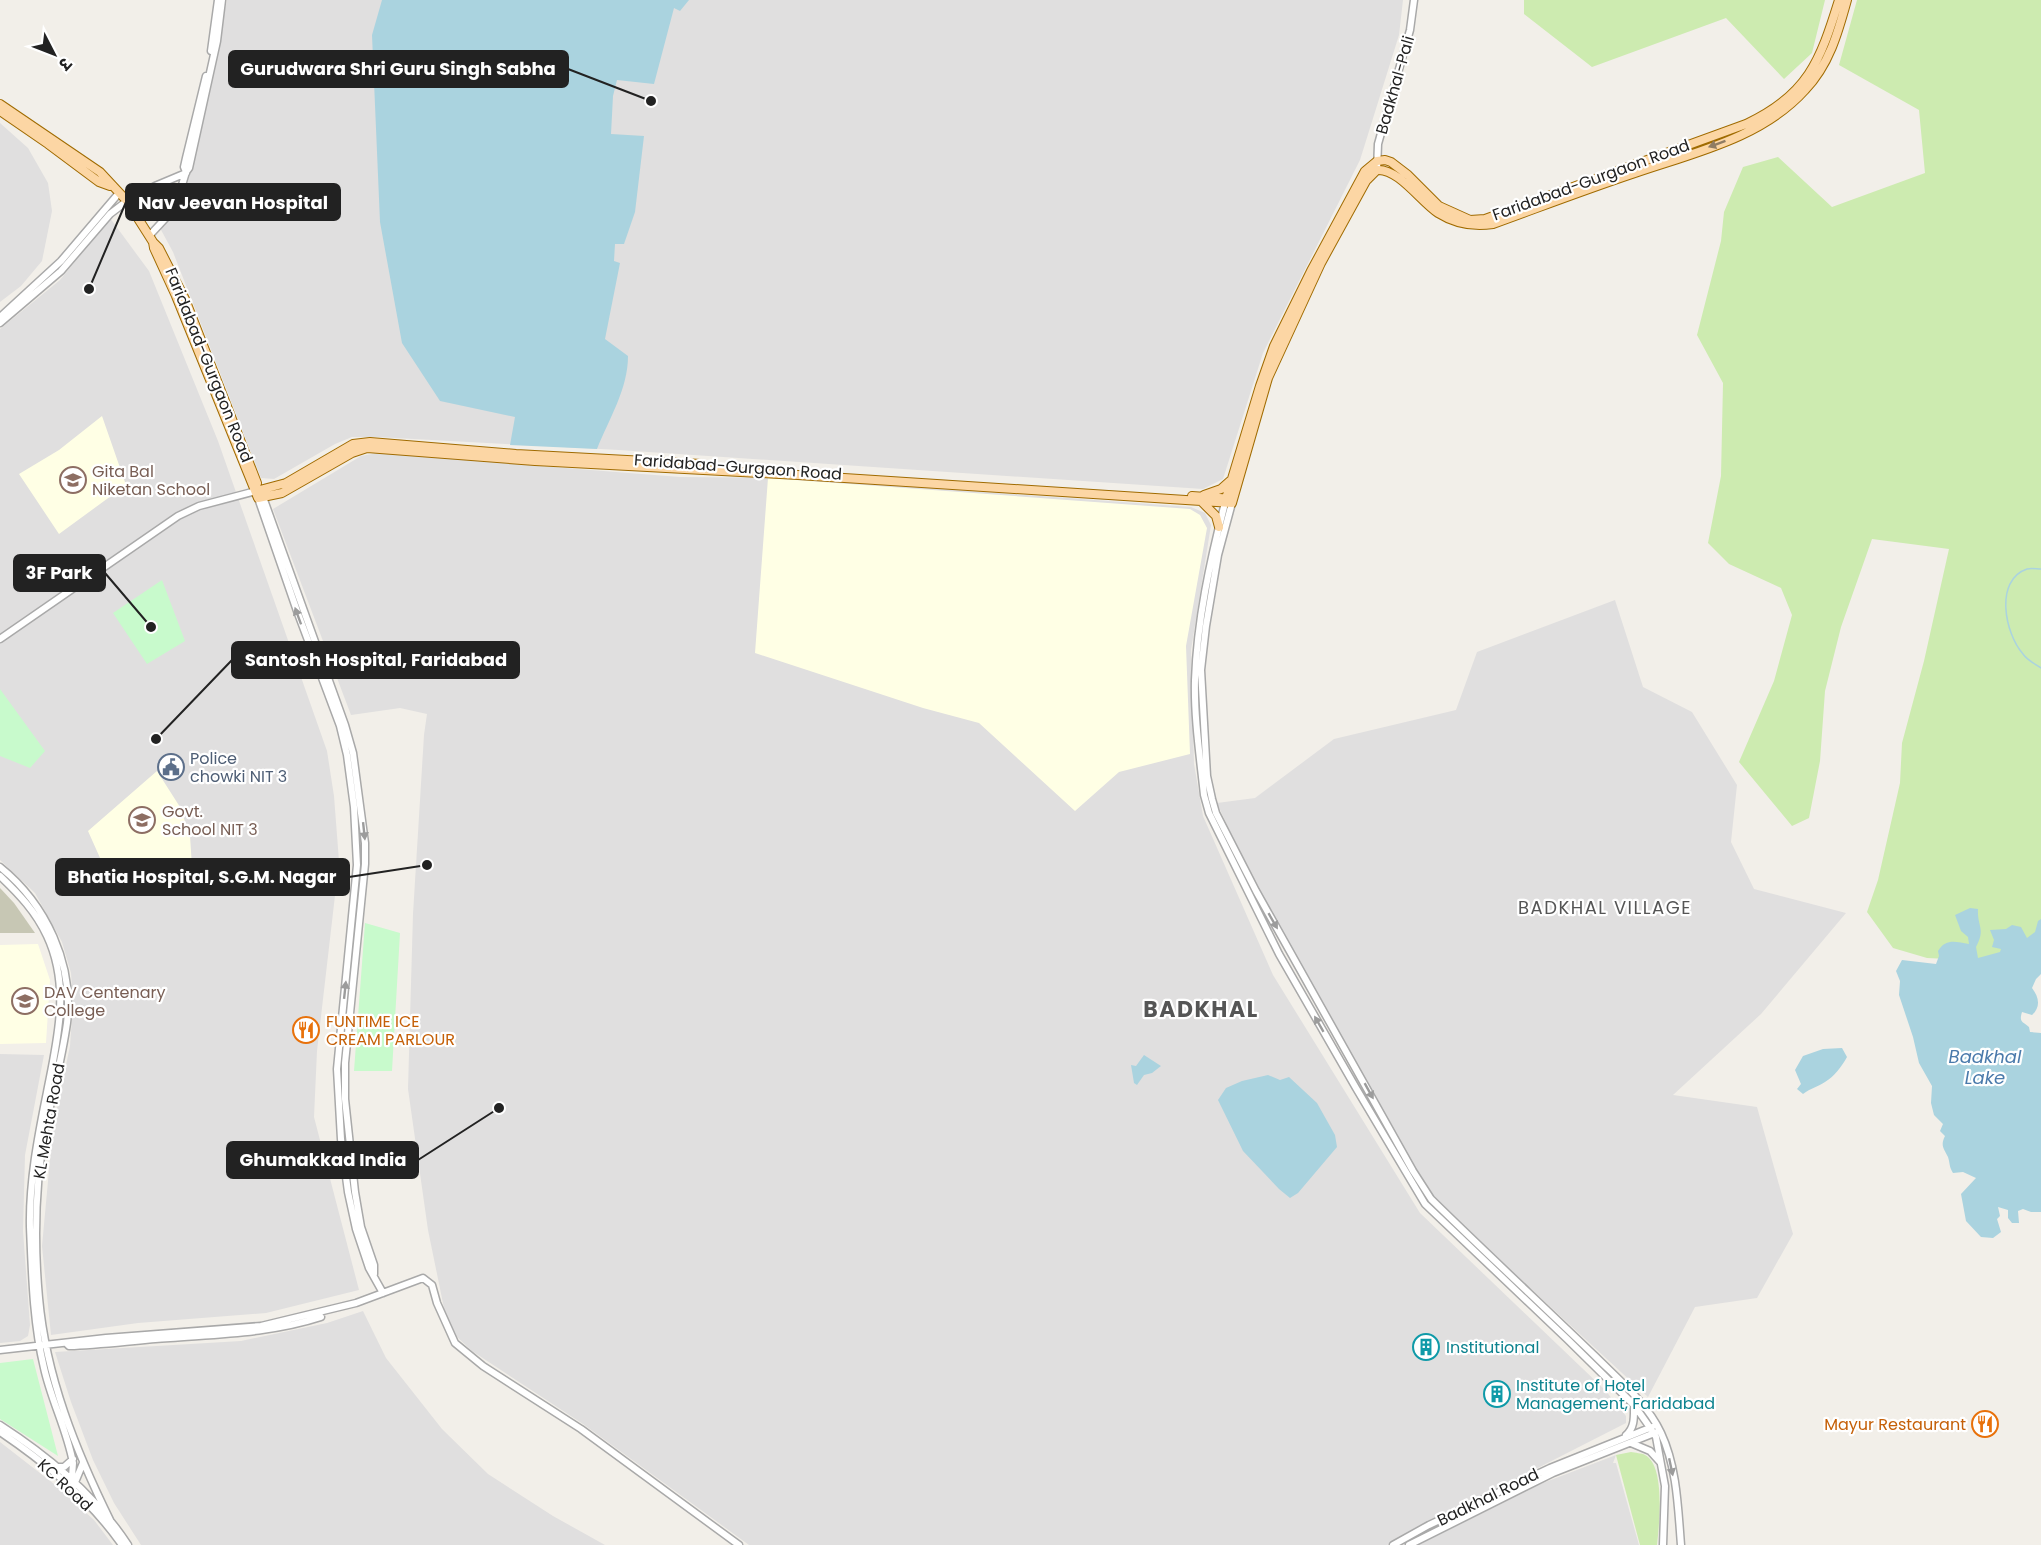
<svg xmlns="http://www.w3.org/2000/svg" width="2041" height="1545" font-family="Poppins,'Noto Sans Devanagari',sans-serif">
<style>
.residential{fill:#e0dfdf}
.education{fill:#ffffe5}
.construction{fill:#c7c7b4}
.grass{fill:#cdebb0}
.park{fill:#c8facc}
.water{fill:#aad3df}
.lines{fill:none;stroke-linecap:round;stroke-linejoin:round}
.stream{stroke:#aad3df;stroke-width:1.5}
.minor-casing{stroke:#a9a9a9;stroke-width:9}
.major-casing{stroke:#a06b00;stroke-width:10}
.minor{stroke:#fff;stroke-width:6}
.major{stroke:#fcd6a4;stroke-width:8}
.oneway{fill:#8f7c63}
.oneway2{fill:#9c9c9c}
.labels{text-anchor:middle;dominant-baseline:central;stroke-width:4.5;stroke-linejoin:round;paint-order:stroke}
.street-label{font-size:16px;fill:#222;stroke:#fff}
.education-label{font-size:16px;fill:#785e54;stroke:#fff;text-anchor:start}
.service-label{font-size:16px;fill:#4e5e75;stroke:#fff;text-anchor:start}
.food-label{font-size:16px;fill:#c56008;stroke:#fff;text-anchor:start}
.culture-label{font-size:16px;fill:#0d838f;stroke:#fff;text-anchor:start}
.neighbourhood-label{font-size:18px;letter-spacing:1.5px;fill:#555;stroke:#fff}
.water-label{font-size:18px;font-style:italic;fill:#4a7aab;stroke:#fff}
.district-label{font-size:22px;font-weight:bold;letter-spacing:1.5px;fill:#555;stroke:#fff}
.leader{fill:none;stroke:#222;stroke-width:2}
.callout-dot{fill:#222;stroke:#fff;stroke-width:2}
.callout{fill:#222;stroke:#222;stroke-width:2}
.callout-label{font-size:18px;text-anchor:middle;font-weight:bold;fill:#fff}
</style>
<rect width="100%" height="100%" fill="#f2efe9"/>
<path class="residential" d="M227,0h1176l-4,35 -39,125 -97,193 -40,126 -20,10 -584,-39 -242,-13h-25l-17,7 -61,35 -13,-1 -88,-226 -13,-24 17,-19 20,-64z
M0,123l28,25 20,35 4,28 -10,50 -21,25 -21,16z
M110,218l39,53 69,170 109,310 7,45 5,65 -22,190 -3,66 45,173 -93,23 -128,10 -87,12 -9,-89 11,-119 17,-81 3,-44 -2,-29 -9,-31 -27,-49 -35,-33v-531l60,-49z
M377,453l303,24 110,1 401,29 14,6 6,12 -20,125 3,114 9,52 70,159 147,238 185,177 21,26v7l-239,122h-638l-166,-121 -111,-73 -16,-15 -11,-23 -17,-83 -20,-141 5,-175 11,-179 3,-21 -27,-6 -49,7 -78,-206 88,-53z
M1615,600l28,87 49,25 45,73 -6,57 23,47 92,24 -85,101 -88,81 84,12 36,127 -36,64 -62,9 -47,90 -224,-207 -179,-325 -28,-62 38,-5 79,-59 122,-29 21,-58z
M0,1054l44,1 -19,100 -2,76 7,94 -2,11 -8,5 -20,2z
M363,1311l23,47 56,71 46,45 65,42 52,29h-464l-27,-42 -21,-43 -22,-58 -16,-50 186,-11 86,-18z
M0,1442l54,42 40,36 19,25h-113z
M1616,1455l-3,8h3l23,82h-236l62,-32z"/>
<path class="education" d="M102,416l24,69 -67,49 -40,-60 40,-24z
M768,478l422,31 10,6 7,13 -21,118 4,108 -71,18 -44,39 -96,-88 -56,-15 -168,-55z
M157,771l23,36 10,29 3,46 -80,5 -25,-56z
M38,944l12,36 -4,63 -46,1v-99z"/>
<path class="construction" d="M0,888l14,15 21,30h-35z"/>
<path class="grass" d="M1524,0h301l-13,53 -28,26 -58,-61 -134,49 -68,-53z
M1857,0h184v948l-51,13 -63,-3 -34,-10 -26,-36 11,-32 22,-97 2,-40 22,-82 25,-112 -77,-10 -31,88 -16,64 -5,70 -11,57 -17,8 -53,-64 35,-81 18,-66 -11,-27 -52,-24 -21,-21 13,-67 2,-93 -26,-48 24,-94 3,-29 19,-45 35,-10 54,50 93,-34 -6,-63 -80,-45z
M1631,1452c4,1 11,1 14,3 21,11 14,71 12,90h-17l-24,-90z"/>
<path class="park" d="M162,580l23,61 -38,23 -34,-51z
M0,689l45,62 -15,17 -30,-12z
M365,923l35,10 -8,138h-38z
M33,1359l25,97 -58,-37v-56z"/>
<path class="water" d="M382,0h307l-9,11 -6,-3 -20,76 -37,-4 -4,16 -2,38 33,2 -9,76 -11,32h-9l-1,17 6,2 -15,76 23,17c0,33 -19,63 -31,93l-87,-4 5,-28 -75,-16 -38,-58 -22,-121 -8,-187z
M1970,908l8,1c-1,18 8,19 -2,38l2,11 22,-6 1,-3 -9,-2 2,-7 -4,-10 16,-1 6,-4 9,2 6,11 8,-6 3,-11 3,-2v55l-5,5 -4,9c7,9 9,19 0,27l-10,-3c-3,10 0,9 7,15l1,5 11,1v179h-10l-8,-3 -5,2 1,12h-7l-4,-5v-8l-10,-3 2,9 -3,3 4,13 -8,6 -12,-1 -15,-16 -5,-27 15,-16 -13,-6 -10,1c-4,-6 -3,-10 -5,-16 -4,-9 -8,-11 -3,-21l-5,-5 3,-7 -9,-9 -3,-12 1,-17 -13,-23 -6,-26 -14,-42 1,-14 -4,-10 6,-11 34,4 3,-8 -1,-5c8,-13 18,-9 31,-7l-1,-7 -7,-6 -6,-16z
M1842,1048l5,9c-5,9 -13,20 -22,25 -8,5 -14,6 -22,12l-6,-5 4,-5 -6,-14 8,-14 20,-7z
M1144,1055l17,11 -9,7 -8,2 -7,10 -3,-2 -3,-18 5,1z
M1268,1075l12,5 9,-3 28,26 18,32 2,12 -39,46 -8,5 -11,-9 -36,-38 -25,-51 8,-12 16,-7z"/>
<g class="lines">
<path class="stream" d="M2041,569c-4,0 -10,-1 -14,0 -33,11 -22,65 -4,85 4,6 12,10 18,14"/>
<defs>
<path id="minor" d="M211,51l7,-51
M1377,170l1,-26 32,-114 4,-30
M186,172l-2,-5 2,-9 20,-82
M149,236l26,-28 11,-36 3,-4 28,-127 5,-41
M0,317l61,-56 58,-68
M0,323l61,-52 49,-57 17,-13 28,-15 31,-13
M263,497l82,228 8,28 12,90v21l-20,199v36l10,93 6,35 13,38v9
M258,498l39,113 43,115 7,29 7,52 3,58 -20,204 4,70 7,53 8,37 13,39 14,25
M1225,503c-15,58 -28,118 -30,177 -1,38 5,77 9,115l5,18 70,141 77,134 69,116 142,135 67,66 17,24 5,8 9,49 -2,59
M1232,503l-14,52 -12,71 -5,44 6,106 5,23 4,14 40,78 157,280 18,28c54,53 110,105 165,158 23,23 51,46 65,76 16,34 17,75 20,112
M0,639l178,-123 21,-10 57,-15
M0,867c46,37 74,97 67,156 -5,36 -15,72 -22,107 -10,55 -11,113 -6,168 7,79 37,153 72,224
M0,876c19,18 36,36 47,60 24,51 10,105 0,156 -9,44 -18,91 -17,135 2,47 3,95 14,141 7,32 23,62 29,95l-1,14 -5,7
M66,1343l3,3c34,-1 67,-6 101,-8 51,-4 102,-5 151,-21
M0,1350l106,-12 155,-12 95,-23 67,-25 9,7 5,18 18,40 28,23 98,63 158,116
M0,1425c48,31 97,72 128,120
M0,1432c46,31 90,67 122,113
M1626,1435c9,-7 8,-19 8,-29
M1631,1443l19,8 10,11
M56,1467h8l9,-8
M73,1487l10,-24
M1393,1545l36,-20 121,-57 102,-41
M1409,1545l144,-72 104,-41"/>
<path id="major" d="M0,104l100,68 27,29 26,41 6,6 26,51 72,184
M0,111l48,33 51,38 11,4
M153,242l1,6 22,48 82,202 24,-5 70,-40 15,-5 168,13 263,14 434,28 36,-125 53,-115 45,-82 11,-11c21,-2 44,32 61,43 16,10 36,14 55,11 47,-17 94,-35 142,-51 58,-20 127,-35 170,-83 24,-25 33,-57 42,-90
M256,491l30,-8 67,-39 17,-2 146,12 185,10
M1204,495l17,-6 9,-8
M1192,496l41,3
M1202,502l14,14 3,11
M1225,502l35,-116 14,-40 37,-75 54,-100 12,-10 8,-1 6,2 17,13 31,31 31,14 15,-1 261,-95c62,-29 74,-63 93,-124"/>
</defs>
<use href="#minor" class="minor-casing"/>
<use href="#major" class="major-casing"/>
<use href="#minor" class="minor"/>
<use href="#major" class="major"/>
</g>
<defs><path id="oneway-solid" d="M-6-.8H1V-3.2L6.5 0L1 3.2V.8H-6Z" transform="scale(1.5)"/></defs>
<use class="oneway" href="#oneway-solid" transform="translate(1717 144) rotate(160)"/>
<g class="oneway2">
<use href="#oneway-solid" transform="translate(298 616) rotate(-110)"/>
<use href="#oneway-solid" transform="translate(364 831) rotate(84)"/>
<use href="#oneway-solid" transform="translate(1273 921) rotate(60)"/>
<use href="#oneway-solid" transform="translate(345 990) rotate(-84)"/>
<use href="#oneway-solid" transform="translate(1319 1024) rotate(-120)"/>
<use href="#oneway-solid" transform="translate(1369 1091) rotate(61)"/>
<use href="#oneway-solid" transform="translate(1671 1467) rotate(78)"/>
</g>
<defs>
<symbol id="school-ring" viewBox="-11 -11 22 22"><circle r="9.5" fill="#fff" stroke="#8d6e63" stroke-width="1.5"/><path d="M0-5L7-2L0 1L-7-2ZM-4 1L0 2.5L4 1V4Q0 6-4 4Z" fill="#8d6e63"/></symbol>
<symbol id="civic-ring" viewBox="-11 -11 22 22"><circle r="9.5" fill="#fff" stroke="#5c6f8a" stroke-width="1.5"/><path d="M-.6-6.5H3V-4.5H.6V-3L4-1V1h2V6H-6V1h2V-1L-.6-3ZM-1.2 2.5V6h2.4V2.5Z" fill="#5c6f8a"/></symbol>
<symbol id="university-ring" viewBox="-11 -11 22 22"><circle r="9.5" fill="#fff" stroke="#8d6e63" stroke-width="1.5"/><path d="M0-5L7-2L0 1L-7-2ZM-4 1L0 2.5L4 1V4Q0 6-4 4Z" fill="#8d6e63"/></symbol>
<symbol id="restaurant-ring" viewBox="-11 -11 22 22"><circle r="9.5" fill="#fff" stroke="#e8710a" stroke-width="1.5"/><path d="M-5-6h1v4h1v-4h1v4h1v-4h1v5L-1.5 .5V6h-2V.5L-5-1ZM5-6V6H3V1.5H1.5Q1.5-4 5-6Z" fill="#e8710a"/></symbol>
<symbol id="building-ring" viewBox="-11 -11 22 22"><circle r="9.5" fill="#fff" stroke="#0f9aa8" stroke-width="1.5"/><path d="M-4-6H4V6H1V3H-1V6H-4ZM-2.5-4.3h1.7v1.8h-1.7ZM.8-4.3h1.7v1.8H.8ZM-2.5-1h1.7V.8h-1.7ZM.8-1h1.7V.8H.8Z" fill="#0f9aa8"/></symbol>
</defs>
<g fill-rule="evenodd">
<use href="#school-ring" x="58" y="465" width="30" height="30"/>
<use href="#civic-ring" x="156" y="752" width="30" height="30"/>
<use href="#school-ring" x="127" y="805" width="30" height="30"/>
<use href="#university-ring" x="10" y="986" width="30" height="30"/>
<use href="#restaurant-ring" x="291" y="1015" width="30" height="30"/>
<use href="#building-ring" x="1411" y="1332" width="30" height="30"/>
<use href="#building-ring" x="1482" y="1379" width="30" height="30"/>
<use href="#restaurant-ring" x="1970" y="1409" width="30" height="30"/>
</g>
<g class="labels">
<g class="street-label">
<text transform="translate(1395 85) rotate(-74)">Badkhal-Pali</text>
<text transform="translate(1591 180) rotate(-20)">Faridabad-Gurgaon Road</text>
<text transform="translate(209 365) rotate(68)">Faridabad-Gurgaon Road</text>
<text transform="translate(738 467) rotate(4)">Faridabad-Gurgaon Road</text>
<text transform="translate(49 1121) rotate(-80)">KL Mehta Road</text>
<text transform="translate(65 1485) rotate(43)">KC Road</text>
<text transform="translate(1488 1497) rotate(-26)">Badkhal Road</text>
</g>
<g class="education-label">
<text x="92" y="471">Gita Bal<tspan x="92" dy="18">Niketan School</tspan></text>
<text x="162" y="811">Govt.<tspan x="162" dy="18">School NIT 3</tspan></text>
<text x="44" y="992">DAV Centenary<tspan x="44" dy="18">College</tspan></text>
</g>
<g class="service-label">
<text x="190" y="758">Police<tspan x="190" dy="18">chowki NIT 3</tspan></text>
</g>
<g class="food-label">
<text x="326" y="1021">FUNTIME ICE<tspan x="326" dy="18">CREAM PARLOUR</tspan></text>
<text x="1966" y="1424" text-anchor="end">Mayur Restaurant</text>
</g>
<g class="culture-label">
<text x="1446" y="1347">Institutional</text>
<text x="1516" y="1385">Institute of Hotel<tspan x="1516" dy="18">Management, Faridabad</tspan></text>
</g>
<g class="neighbourhood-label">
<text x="1605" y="907">BADKHAL VILLAGE</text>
</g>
<g class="water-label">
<text x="1985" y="1056">Badkhal<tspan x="1985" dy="21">Lake</tspan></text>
</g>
<g class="district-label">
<text x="1201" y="1009">BADKHAL</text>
</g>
</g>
<path class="leader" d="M651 101L568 69M89 289L126 202M151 627L105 573M156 739L232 660M427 865L349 877M499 1108L418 1160"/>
<g class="callout-dot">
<circle cx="651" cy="101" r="6"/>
<circle cx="89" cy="289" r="6"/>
<circle cx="151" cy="627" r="6"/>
<circle cx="156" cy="739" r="6"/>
<circle cx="427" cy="865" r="6"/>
<circle cx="499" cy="1108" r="6"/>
</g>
<g class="callout">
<rect x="229" y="51" width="339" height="36" rx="6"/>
<rect x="126" y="184" width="214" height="36" rx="6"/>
<rect x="14" y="555" width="91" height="36" rx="6"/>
<rect x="232" y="642" width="287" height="36" rx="6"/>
<rect x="56" y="859" width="293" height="36" rx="6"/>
<rect x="227" y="1142" width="191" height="36" rx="6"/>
</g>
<g class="callout-label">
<text x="398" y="75">Gurudwara Shri Guru Singh Sabha</text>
<text x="233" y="209">Nav Jeevan Hospital</text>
<text x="59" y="579">3F Park</text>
<text x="376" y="666">Santosh Hospital, Faridabad</text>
<text x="202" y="883">Bhatia Hospital, S.G.M. Nagar</text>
<text x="323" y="1166">Ghumakkad India</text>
</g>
<g transform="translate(54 54) rotate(132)" stroke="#ffffff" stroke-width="4.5" paint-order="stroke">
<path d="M0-4.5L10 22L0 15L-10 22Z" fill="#222222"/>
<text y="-9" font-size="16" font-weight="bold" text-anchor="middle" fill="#222222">उ</text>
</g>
</svg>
